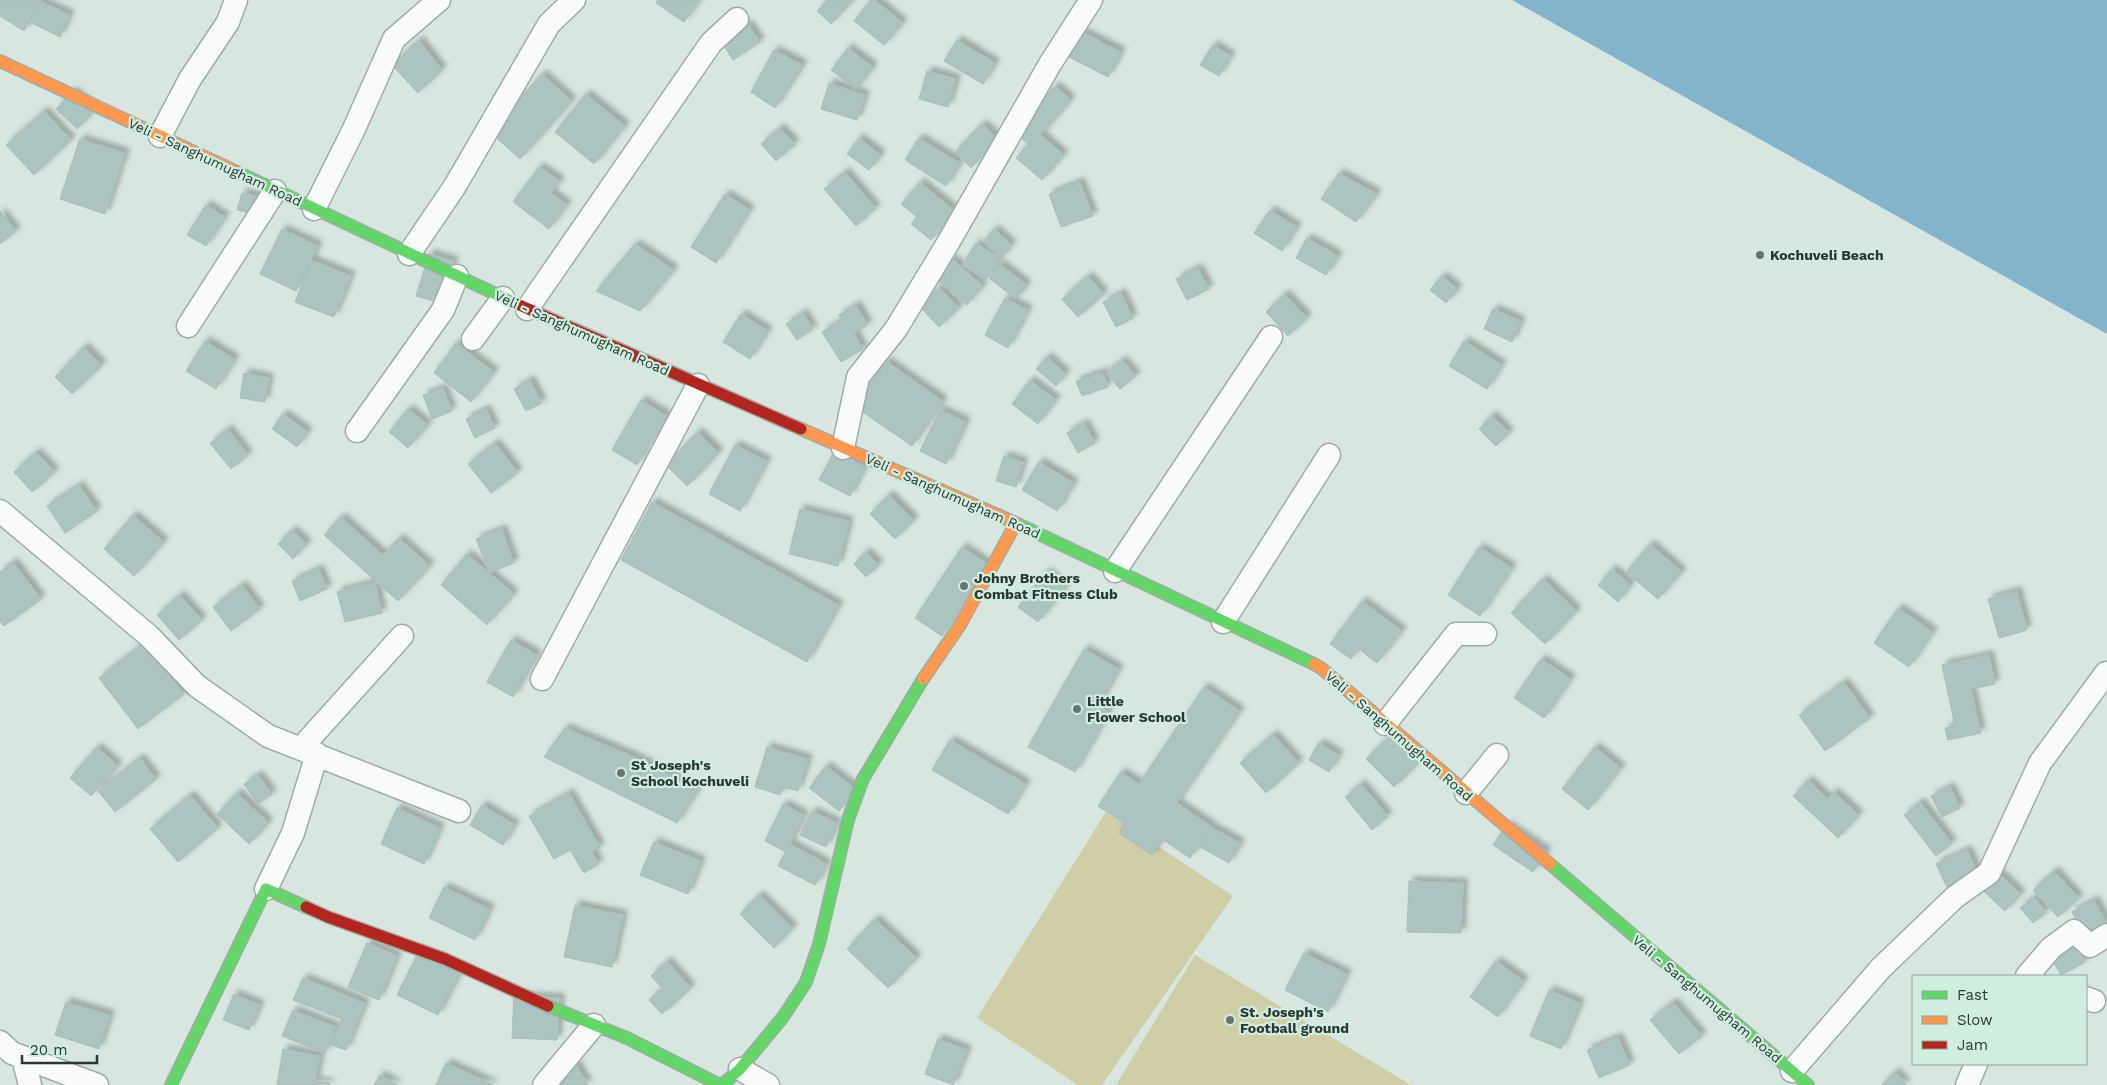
<svg xmlns="http://www.w3.org/2000/svg" width="2107" height="1085" font-family="'Work Sans',sans-serif">
<style>
.green{fill:#cfcea6}
.water{fill:#82b4cc}
.building{fill:#abc4c1;stroke:#adbab7;filter:url(#shadow)}
.lines{fill:none;stroke-linecap:round;stroke-linejoin:round}
.street-casing{stroke:#9faca6;stroke-width:25}
.fast-casing{stroke:#9faca6;stroke-width:14}
.slow-casing{stroke:#9faca6;stroke-width:14}
.jam-casing{stroke:#9faca6;stroke-width:14}
.street{stroke:#f9fbfa;stroke-width:22}
.fast{stroke:#63d668;stroke-width:11}
.slow{stroke:#ff974d;stroke-width:11}
.jam{stroke:#b3261e;stroke-width:11}
.poi-dot{fill:#68756f;stroke:#d0eee0;stroke-width:2}
.labels{text-anchor:middle;dominant-baseline:central;stroke-width:4.5;stroke-linejoin:round;paint-order:stroke}
.street-label{font-size:14px;fill:#2c3732;stroke:#d0eee0}
.poi-label{font-size:14px;font-weight:bold;fill:#2c3732;stroke:#d0eee0;text-anchor:start}
</style>
<defs>
<filter id="shadow"><feDropShadow dx="4.5" dy="-4.5" stdDeviation="2.5" flood-color="#0004"/></filter>
</defs>
<rect width="100%" height="100%" fill="#d7e7df"/>
<path class="green" d="M1106,812l127,84 -131,189h-24l-101,-67z
M1195,955l216,130h-295z"/>
<path class="water" d="M1512,0h595v334z"/>
<path class="building" d="M0,0h40l2,1 -18,30 -24,-15z
M658,0h41l-15,22 -28,-19z
M828,0h25l-22,24 -14,-13z
M871,0h4l28,23 -19,22 -30,-24z
M42,2l28,13 -10,22 -28,-14z
M748,24l12,18 -27,18 -12,-19z
M1082,32l39,20 -13,25 -39,-20z
M419,40l23,30 -24,23 -26,-28z
M957,40l38,23 -12,21 -39,-23z
M1213,45l18,11 -12,20 -19,-11z
M848,48l25,19 -17,22 -25,-19z
M774,50l29,15 -28,43 -24,-16z
M927,71l29,8 -8,28 -29,-8z
M542,74l30,27 -52,58 -30,-27z
M829,83l36,12 -8,25 -36,-11z
M1055,86l16,14 -30,35 23,20 -22,25 -26,-22 12,-14 -13,-11z
M73,91l21,20 -17,18 -21,-20z
M586,94l39,32 -31,38 -39,-32z
M44,111l27,29 -37,35 -28,-30z
M982,124l16,15 -27,29 -16,-16z
M780,128l15,16 -19,17 -15,-17z
M859,138l22,17 -12,15 -22,-16z
M919,138l41,25 -14,23 -41,-26z
M80,139l45,14 -20,61 -45,-15z
M539,167l21,14 -9,12 16,12 -18,24 -36,-27z
M845,172l31,36 -20,18 -32,-37z
M1339,173l38,21 -21,28 -35,-23z
M920,182l35,29 -24,29 -20,-16 6,-7 -16,-13z
M1080,182l13,34 -32,11 -12,-33z
M242,193l18,4 -5,17 -18,-4z
M725,194l25,16 -34,53 -25,-16z
M206,205l19,12 -19,29 -19,-11z
M1270,210l27,17 -15,24 -28,-18z
M0,211l16,20 -16,13z
M282,229l36,17 -22,45 -36,-17z
M994,229l18,16 -11,13 -18,-16z
M1307,238l31,18 -12,19 -30,-17z
M976,243l24,15 -14,22 -24,-15z
M635,244l39,26 -34,41 -44,-20z
M429,254l25,7 -13,42 -25,-7z
M951,258l32,28 -16,19 -33,-28z
M311,260l40,16 -17,41 -39,-15z
M1000,264l27,21 -11,14 -27,-21z
M1198,268l11,21 -22,11 -11,-21z
M1088,276l16,18 -26,23 -16,-18z
M1442,276l16,13 -12,14 -16,-13z
M939,287l20,21 -20,19 -20,-21z
M1121,293l12,25 -17,9 -13,-25z
M1285,294l22,24 -19,18 -22,-24z
M1005,298l23,12 -20,38 -23,-13z
M856,305l12,20 -14,8 9,16 -22,13 -19,-30 20,-12 -3,-5z
M1493,309l28,12 -9,21 -28,-13z
M803,313l10,16 -16,11 -11,-16z
M741,314l27,17 -18,28 -27,-17z
M205,341l30,18 -19,30 -30,-18z
M1464,341l38,24 -15,24 -38,-23z
M456,343l38,29 -23,30 -37,-29z
M84,347l18,18 -30,29 -17,-17z
M1047,357l19,17 -10,12 -20,-17z
M1122,360l14,16 -16,13 -14,-16z
M886,361l57,40 -31,45 -58,-40z
M1103,372l5,15 -26,9 -6,-15z
M244,373l25,5 -4,24 -25,-4z
M530,380l12,23 -16,8 -12,-22z
M1030,380l26,20 -18,24 -26,-20z
M443,388l9,23 -20,8 -9,-24z
M641,400l26,16 -30,49 -25,-15z
M408,409l20,16 -20,23 -19,-16z
M486,409l9,19 -20,10 -9,-19z
M940,410l26,12 -20,42 -26,-13z
M283,414l25,18 -11,15 -25,-18z
M1492,415l17,18 -13,13 -17,-17z
M1084,423l11,20 -17,10 -11,-20z
M228,429l20,26 -17,14 -21,-26z
M698,432l21,21 -32,33 -21,-21z
M495,443l23,29 -27,21 -23,-29z
M735,445l32,16 -27,50 -31,-17z
M835,450l30,17 -15,29 -31,-16z
M36,452l19,20 -23,20 -18,-20z
M1004,456l19,6 -7,25 -20,-6z
M1039,462l35,21 -17,28 -35,-21z
M79,485l18,26 -32,22 -18,-27z
M889,495l25,25 -19,19 -25,-25z
M652,502l187,103 -32,57 -186,-102z
M800,509l49,12 -11,45 -49,-12z
M133,515l31,27 -30,34 -30,-27z
M341,517l42,38 16,-17 31,28 -32,35 -74,-66z
M502,529l12,34 -25,10 -13,-34z
M292,530l15,14 -14,15 -15,-15z
M1650,544l32,28 -24,27 -32,-27z
M962,547l27,18 -47,71 -27,-18z
M1479,547l33,21 -32,48 -32,-21z
M866,552l13,13 -13,12 -12,-13z
M467,554l47,40 -27,31 -46,-40z
M13,562l28,37 -37,27 -4,-5v-49z
M319,569l8,20 -27,12 -8,-20z
M1612,569l19,16 -13,17 -20,-17z
M1046,572l20,15 -28,35 -20,-15z
M1543,579l34,32 -32,33 -34,-31z
M375,582l7,31 -37,9 -8,-30z
M242,585l18,24 -29,22 -18,-24z
M2017,591l10,39 -28,8 -11,-39z
M180,595l22,25 -23,20 -22,-25z
M1362,601l40,30 -25,32 -18,-14 -8,10 -21,-15z
M1898,608l35,24 -24,35 -35,-24z
M511,640l26,15 -24,42 -26,-15z
M144,643l40,51 -46,35 -39,-51z
M1084,649l35,20 -21,37 11,6 -34,60 -47,-25z
M1989,655l6,29 -24,5 10,44 -33,7 -3,-12 10,-2 -13,-61z
M1541,659l30,20 -27,39 -30,-20z
M1844,682l26,36 -45,33 -26,-36z
M1204,687l36,24 -63,92 34,23 -21,32 -28,-19 -10,16 -33,-22 6,-9 -27,-18 23,-34 18,12z
M565,728l69,29 64,32 -21,34 -133,-66z
M1393,733l27,28 -26,26 -28,-28z
M1273,734l26,29 -33,30 -26,-30z
M950,740l76,44 -18,30 -76,-44z
M1319,743l20,12 -10,17 -20,-12z
M97,747l21,19 -27,30 -21,-18z
M767,747l41,12 -10,32 -15,-4 -3,8 -25,-8z
M1595,747l26,21 -33,42 -26,-21z
M140,758l16,21 -41,33 -17,-21z
M826,766l31,24 -18,21 -30,-23z
M258,775l14,19 -14,10 -14,-20z
M1808,780l20,19 6,-7 25,23 -21,23 -45,-42z
M1361,784l27,32 -16,14 -27,-33z
M1950,787l10,21 -18,9 -11,-21z
M237,793l32,30 -20,21 -32,-30z
M569,793l31,54 -8,5 7,12 -15,9 -14,-23 -16,9 -25,-43z
M190,795l28,33 -40,34 -28,-33z
M1920,802l32,41 -16,13 -32,-41z
M783,804l21,11 -18,37 -21,-11z
M482,805l33,20 -12,20 -33,-20z
M397,808l43,20 -16,36 -43,-20z
M812,811l25,12 -11,24 -26,-12z
M1507,825l40,27 -14,20 -40,-27z
M1211,827l29,16 -11,20 -29,-16z
M654,842l47,19 -13,33 -48,-19z
M790,844l37,20 -12,21 -37,-19z
M1967,850l13,28 -31,14 -13,-28z
M1995,870l26,24 -16,17 -26,-24z
M2054,871l25,27 -21,19 -25,-27z
M1409,881l54,2 -2,50 -54,-1z
M444,887l46,22 -15,31 -46,-22z
M759,895l34,33 -19,20 -34,-34z
M2034,897l12,15 -13,11 -13,-15z
M2094,900l13,23v6l-20,11 -15,-28z
M575,905l48,10 -11,52 -48,-10z
M875,919l42,39 -29,30 -41,-39z
M2074,942l11,20 -24,13 -12,-20z
M367,943l30,13 -18,44 -31,-13z
M419,951l41,21 -22,43 -41,-20z
M1304,953l43,21 -19,38 -43,-22z
M667,961l24,27 -29,26 -13,-14 13,-12 -11,-12z
M1496,961l28,20 -26,36 -28,-20z
M303,978l62,25 -19,47 -14,-5 10,-26 -49,-19z
M1549,990l31,13 -19,46 -31,-13z
M234,994l26,11 -11,25 -26,-10z
M514,996l46,2 -3,42 -45,-2z
M66,1002l44,13 -11,34 -44,-14z
M1673,1002l29,34 -23,18 -29,-34z
M293,1010l43,17 -11,26 -43,-17z
M1618,1037l12,28 -31,13 -12,-28z
M938,1039l29,11 -14,35 -28,-11z
M283,1049l37,7 -5,25 15,2 -1,2h-52z
M446,1063l48,22h-58z
M575,1063l13,22h-34z
M1895,1072l12,13h-26z
M380,1075l18,10h-24z"/>
<g class="lines">
<defs>
<path id="street" d="M160,136l30,-57 38,-57 8,-22
M314,209l39,-78 41,-92 45,-39
M409,254l46,-68 94,-162 25,-24
M527,309l184,-266 26,-24
M188,326l87,-135
M473,339l30,-41
M357,431l86,-121 14,-34
M843,448l15,-71 38,-48 52,-86 102,-179 41,-64
M0,511l149,125 48,50 71,50 191,75
M1115,571l156,-234
M1223,622l106,-167
M542,679l156,-294
M1385,724l71,-90h29
M301,748l101,-112
M1466,793l31,-38
M266,889l27,-56 24,-79
M2027,976l24,-28 23,-17 16,15 17,-11
M2086,998l8,3
M0,1042l12,11 85,32
M23,1058l7,27
M740,1069l28,16
M1792,1071l89,-103 74,-71 34,-24 51,-110 66,-90
M544,1085l50,-60
M1967,1085l9,-21"/>
<path id="fast" d="M235,171l282,133
M1009,520l305,144
M1550,864l258,221
M548,1006l79,32 93,47
M171,1085l95,-196 40,18
M722,1085l18,-16 43,-52 23,-35 13,-38 29,-124 15,-41 60,-100"/>
<path id="slow" d="M0,61l235,110
M801,429l208,91
M1314,664l7,4 229,196
M923,679l37,-54 56,-102"/>
<path id="jam" d="M517,304l284,125
M306,907l22,10 117,42 103,47"/>
</defs>
<use href="#street" class="street-casing"/>
<use href="#fast" class="fast-casing"/>
<use href="#slow" class="slow-casing"/>
<use href="#jam" class="jam-casing"/>
<use href="#street" class="street"/>
<use href="#fast" class="fast"/>
<use href="#slow" class="slow"/>
<use href="#jam" class="jam"/>
</g>
<g class="poi-dot">
<circle cx="1760" cy="255" r="5"/>
<circle cx="964" cy="586" r="5"/>
<circle cx="1077" cy="709" r="5"/>
<circle cx="621" cy="773" r="5"/>
<circle cx="1230" cy="1020" r="5"/>
</g>
<g class="labels">
<g class="street-label">
<text transform="translate(215 162) rotate(25)">Veli - Sanghumugham Road</text>
<text transform="translate(582 333) rotate(24)">Veli - Sanghumugham Road</text>
<text transform="translate(953 496) rotate(24)">Veli - Sanghumugham Road</text>
<text transform="translate(1399 736) rotate(41)">Veli - Sanghumugham Road</text>
<text transform="translate(1707 999) rotate(40)">Veli - Sanghumugham Road</text>
</g>
<g class="poi-label">
<text x="1770" y="255">Kochuveli Beach</text>
<text x="974" y="578">Johny Brothers<tspan x="974" dy="16">Combat Fitness Club</tspan></text>
<text x="1087" y="701">Little<tspan x="1087" dy="16">Flower School</tspan></text>
<text x="631" y="765">St Joseph's<tspan x="631" dy="16">School Kochuveli</tspan></text>
<text x="1240" y="1012">St. Joseph's<tspan x="1240" dy="16">Football ground</tspan></text>
</g>
</g>
<rect x="1912" y="975" width="175" height="90" fill="#d0eee0" stroke="#8ea59a"/>
<rect x="1922" y="991" width="25" height="8" fill="#63d668" stroke="#8ea59a"/>
<text x="1957" y="1000" font-size="15" fill="#2c3732">Fast</text>
<rect x="1922" y="1016" width="25" height="8" fill="#ff974d" stroke="#8ea59a"/>
<text x="1957" y="1025" font-size="15" fill="#2c3732">Slow</text>
<rect x="1922" y="1041" width="25" height="8" fill="#b3261e" stroke="#8ea59a"/>
<text x="1957" y="1050" font-size="15" fill="#2c3732">Jam</text>
<path d="M22 1055v8h75v-8" fill="none" stroke="#2c3732" stroke-width="2.5"/>
<text x="30" y="1055" font-size="15" fill="#2c3732" stroke="#d0eee0" stroke-width="4" paint-order="stroke">20 m</text>
</svg>
